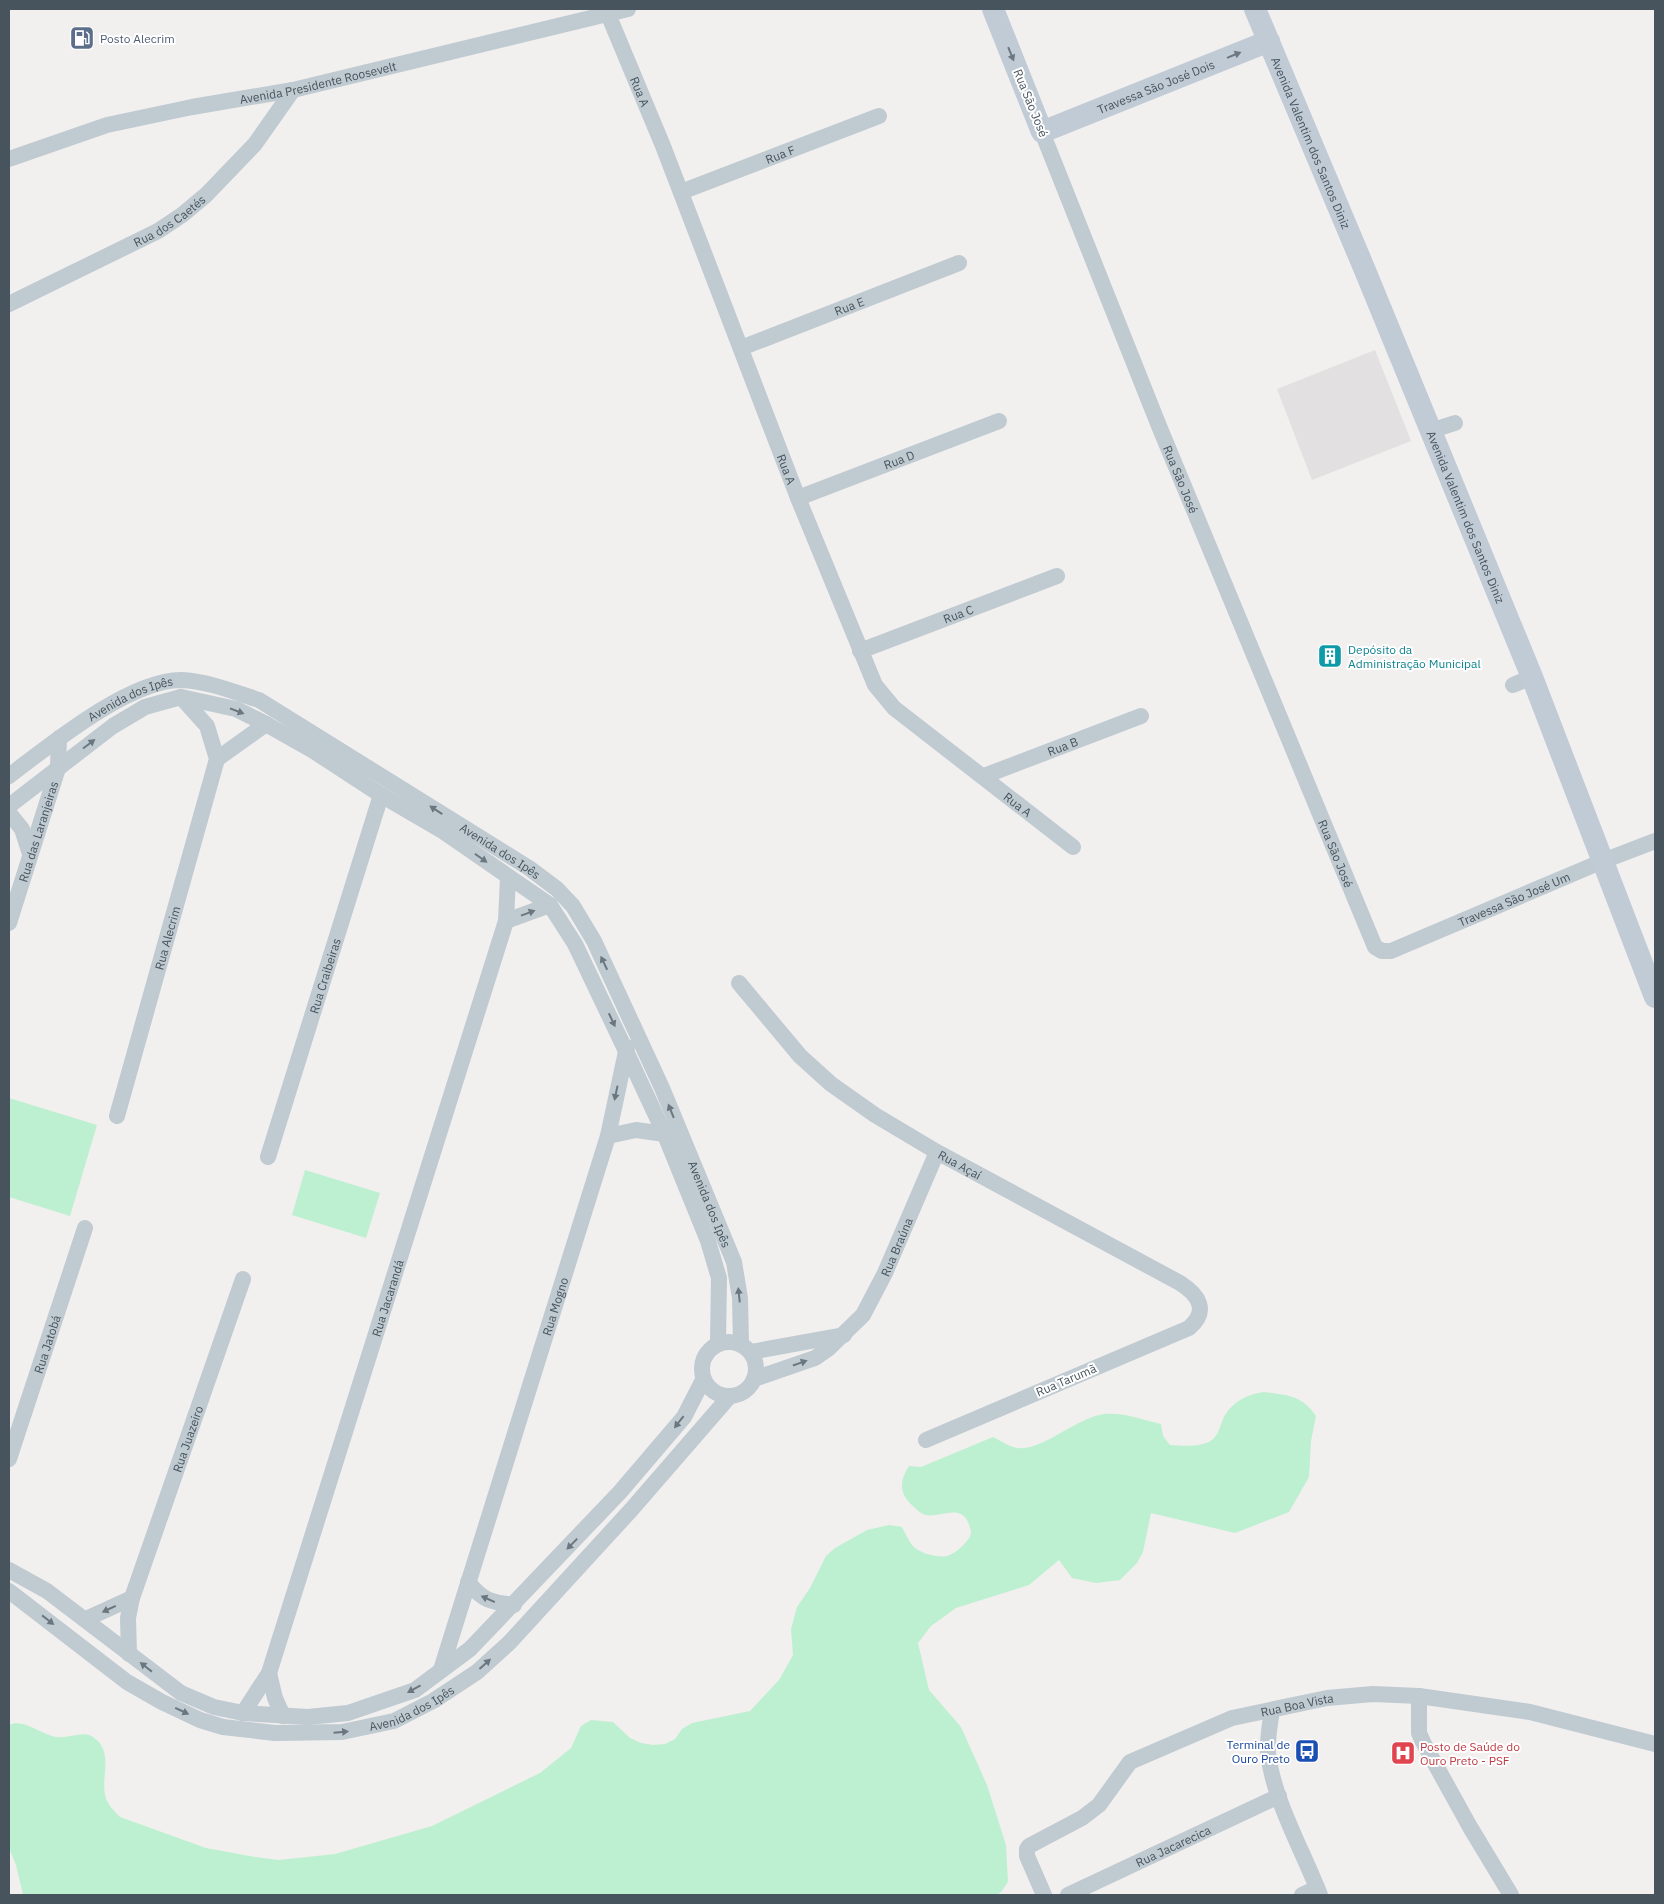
<svg xmlns="http://www.w3.org/2000/svg" width="1664" height="1904" font-family="'IBM Plex Sans',sans-serif">
<style>
.education{fill:#e3e0e1}
.green{fill:#bdf0d0}
.lines{fill:none;stroke-linecap:round;stroke-linejoin:round}
.street{stroke:#bfcad1;stroke-width:16}
.secondary{stroke:#c0cbd6;stroke-width:22}
.oneway{fill:#6b7781}
.oneway2{fill:#6b7780}
.labels{text-anchor:middle;dominant-baseline:central;stroke-width:4;stroke-linejoin:round;paint-order:stroke}
.service-label{font-size:12px;fill:#4e5e75;stroke:#fff;text-anchor:start}
.street-label{font-size:12px;fill:#47535d;stroke:#fff}
.culture-label{font-size:12px;fill:#0d838f;stroke:#fff;text-anchor:start}
.transit-label{font-size:12px;fill:#164399;stroke:#fff;text-anchor:end}
.health-label{font-size:12px;fill:#be3a42;stroke:#fff;text-anchor:start}
</style>
<rect width="100%" height="100%" fill="#f2efef"/>
<path class="education" d="M1375,350l36,91 -99,39 -35,-91z"/>
<path class="green" d="M9,1098l88,27 -27,91 -61,-19z
M305,1170l75,23 -14,45 -74,-23z
M1264,1392c23,3 38,3 52,24l-5,25 -2,36 -20,35 -54,21 -84,-20 -8,39 -6,11 -17,17 -24,3 -24,-5 -13,-18 -30,25 -73,23 -25,18 -13,17 11,47 32,37 26,58 19,60 2,37 -7,10 -4,3h-974l-7,-30 -7,-17v-123c12,-6 28,6 40,10 16,7 33,-6 44,2 21,14 8,38 12,58 2,9 9,16 15,22l86,31 49,9 24,3 56,-6 97,-28 108,-53 31,-25 10,-22 10,-6 22,2 17,16 11,5 12,2 12,-1 10,-5 7,-10 10,-6 58,-12 29,-31 14,-25 -2,-26 6,-22 13,-19 16,-32 9,-8 32,-18 22,-5 13,2c4,7 7,15 12,20 5,6 25,11 33,9 8,-2 23,-15 24,-23 0,-3 -2,-9 -3,-11 -8,-18 -29,-4 -42,-7 -5,-1 -9,-5 -13,-9 -14,-12 -14,-25 -4,-40l12,1 72,-30c8,4 17,10 25,11 24,3 58,-30 86,-34 19,-2 39,6 57,10l2,12 7,9c13,1 36,3 45,-8 5,-6 6,-16 10,-22 9,-14 23,-21 39,-23z"/>
<g class="lines">
<g class="street">
<path id="s1" d="M608,14l55,132 135,352 77,187 19,23 179,139"/>
<path id="s2" d="M1042,132l117,294 216,521 7,4h9l212,-90 52,-20"/>
<path id="s3" d="M9,159l98,-34 85,-18 101,-17 335,-81"/>
<path id="s4" d="M681,192l198,-76"/>
<path id="s5" d="M9,304l149,-73 24,-16 24,-20 49,-51 38,-54"/>
<path id="s6" d="M741,348l218,-85"/>
<path d="M1430,431l25,-8"/>
<path id="s7" d="M798,498l201,-77"/>
<path id="s8" d="M860,651l197,-75"/>
<path d="M1513,685l19,-8"/>
<path d="M217,759l49,-35"/>
<path id="s9" d="M9,776c41,-31 120,-96 172,-96 27,1 53,12 78,20l270,168 28,21 16,17 21,35 68,147 72,174 6,36 1,46"/>
<path id="s10" d="M984,776l157,-60"/>
<path d="M9,806l104,-80 32,-19 36,-10 55,12 30,15 46,26 69,45 60,35 109,75 25,39 50,105 40,86 43,106 11,37 -1,65"/>
<path d="M9,813l13,16 8,25"/>
<path d="M506,921l44,-16"/>
<path id="s11" d="M9,923l49,-155 1,-30"/>
<path id="s12" d="M739,983l61,73 31,28 44,31 62,37 243,131c19,12 29,28 9,45l-263,112"/>
<path id="s13" d="M117,1116l100,-357 -10,-33 -26,-29"/>
<path d="M608,1136l28,-6 36,5"/>
<path id="s14" d="M268,1157l113,-362"/>
<circle cx="729" cy="1369" r="27"/>
<path d="M751,1352l93,-17"/>
<path id="s15" d="M754,1379l61,-21 13,-9 35,-34 22,-42 52,-121"/>
<path id="s16" d="M9,1459l76,-231"/>
<path d="M9,1570l38,21 134,102 33,14 29,6 65,4 40,-4 67,-23 55,-41 150,-157 64,-75 19,-37"/>
<path d="M468,1582c15,19 23,20 46,23"/>
<path id="s17" d="M9,1591l118,91 35,20 38,18 23,7 52,6 67,-1 52,-11 39,-20 44,-29 32,-29 122,-133 98,-113"/>
<path d="M86,1619l46,-21"/>
<path id="s18" d="M129,1654l-1,-36 4,-20 111,-319"/>
<path id="s19" d="M441,1670l167,-534 19,-89"/>
<path d="M269,1673l6,25 8,18"/>
<path d="M1419,1696v37l4,9 47,85 41,68"/>
<path d="M1272,1710c-2,15 -5,29 -4,43 5,46 35,98 52,142"/>
<path id="s20" d="M243,1713l26,-40 237,-752 2,-44"/>
<path id="s21" d="M1044,1895l-17,-39v-7l2,-3 53,-28 17,-13 31,-43 102,-44 95,-20 46,-4 46,2 111,16 125,32"/>
<path id="s22" d="M1068,1895l211,-99"/>
<path d="M1302,1895l15,-7"/>
</g>
<g class="secondary">
<path id="s23" d="M993,9l49,123 227,-91"/>
<path id="s24" d="M1255,9l109,259 168,409 123,320"/>
</g>
</g>
<defs><path id="oneway-solid" d="M-6-.8H1V-3.2L6.5 0L1 3.2V.8H-6Z" transform="scale(1.25)"/></defs>
<g class="oneway">
<use href="#oneway-solid" transform="translate(1011 54) rotate(68)"/>
<use href="#oneway-solid" transform="translate(1234 55) rotate(-22)"/>
</g>
<g class="oneway2">
<use href="#oneway-solid" transform="translate(237 711) rotate(21)"/>
<use href="#oneway-solid" transform="translate(89 744) rotate(-37)"/>
<use href="#oneway-solid" transform="translate(436 810) rotate(-147)"/>
<use href="#oneway-solid" transform="translate(481 858) rotate(35)"/>
<use href="#oneway-solid" transform="translate(528 913) rotate(-20)"/>
<use href="#oneway-solid" transform="translate(604 963) rotate(-115)"/>
<use href="#oneway-solid" transform="translate(612 1020) rotate(65)"/>
<use href="#oneway-solid" transform="translate(616 1093) rotate(102)"/>
<use href="#oneway-solid" transform="translate(671 1111) rotate(-112)"/>
<use href="#oneway-solid" transform="translate(739 1295) rotate(-96)"/>
<use href="#oneway-solid" transform="translate(800 1363) rotate(-19)"/>
<use href="#oneway-solid" transform="translate(679 1422) rotate(128)"/>
<use href="#oneway-solid" transform="translate(572 1544) rotate(134)"/>
<use href="#oneway-solid" transform="translate(488 1599) rotate(-156)"/>
<use href="#oneway-solid" transform="translate(109 1609) rotate(155)"/>
<use href="#oneway-solid" transform="translate(48 1620) rotate(38)"/>
<use href="#oneway-solid" transform="translate(485 1664) rotate(-42)"/>
<use href="#oneway-solid" transform="translate(146 1667) rotate(-142)"/>
<use href="#oneway-solid" transform="translate(414 1689) rotate(151)"/>
<use href="#oneway-solid" transform="translate(182 1711) rotate(25)"/>
<use href="#oneway-solid" transform="translate(341 1732) rotate(-5)"/>
</g>
<defs>
<symbol id="fuel-square" viewBox="-11 -11 22 22"><rect x="-9" y="-9" width="18" height="18" rx="4" fill="#5c6f8a" stroke="#fff"/><path d="M-5.5-6h7V0h2V4h1.3V-2.5L3-4.5l.8-.8L6-3V5H2.5V1h-1V6h-7ZM-4.2-4.7v3.2H.2V-4.7Z" fill="#fff"/></symbol>
<symbol id="building-square" viewBox="-11 -11 22 22"><rect x="-9" y="-9" width="18" height="18" rx="4" fill="#0f9aa8" stroke="#fff"/><path d="M-4-6H4V6H1V3H-1V6H-4ZM-2.5-4.3h1.7v1.8h-1.7ZM.8-4.3h1.7v1.8H.8ZM-2.5-1h1.7V.8h-1.7ZM.8-1h1.7V.8H.8Z" fill="#fff"/></symbol>
<symbol id="bus-square" viewBox="-11 -11 22 22"><rect x="-9" y="-9" width="18" height="18" rx="4" fill="#1a4fb4" stroke="#fff"/><path d="M-5-6H5V4H4V6H2V4H-2V6H-4V4H-5ZM-3.5-4V0h7V-4ZM-3.5 1.2v1.5H-2V1.2ZM2 1.2v1.5H3.5V1.2Z" fill="#fff"/></symbol>
<symbol id="hospital-square" viewBox="-11 -11 22 22"><rect x="-9" y="-9" width="18" height="18" rx="4" fill="#e0444e" stroke="#fff"/><path d="M-5-5h3v3.5h4V-5h3V5h-3V1.5h-4V5h-3Z" fill="#fff"/></symbol>
</defs>
<g fill-rule="evenodd">
<use href="#fuel-square" x="68" y="24" width="28" height="28"/>
<use href="#building-square" x="1316" y="642" width="28" height="28"/>
<use href="#bus-square" x="1293" y="1737" width="28" height="28"/>
<use href="#hospital-square" x="1389" y="1739" width="28" height="28"/>
</g>
<g class="labels">
<g class="service-label">
<text x="100" y="38">Posto Alecrim</text>
</g>
<g class="street-label">
<text stroke="none"><textPath href="#s3" startOffset="319">Avenida Presidente Roosevelt</textPath></text>
<text stroke="none"><textPath href="#s23" startOffset="255">Travessa São José Dois</textPath></text>
<text stroke="none"><textPath href="#s1" startOffset="84">Rua A</textPath></text>
<text transform="translate(1031 103) rotate(68)">Rua São José</text>
<text stroke="none"><textPath href="#s24" startOffset="145">Avenida Valentim dos Santos Diniz</textPath></text>
<text stroke="none"><textPath href="#s4" startOffset="106">Rua F</textPath></text>
<text stroke="none"><textPath href="#s5" startOffset="181">Rua dos Caetés</textPath></text>
<text stroke="none"><textPath href="#s6" startOffset="116">Rua E</textPath></text>
<text stroke="none"><textPath href="#s7" startOffset="108">Rua D</textPath></text>
<text stroke="none"><textPath href="#s1" startOffset="489">Rua A</textPath></text>
<text stroke="none"><textPath href="#s2" startOffset="374">Rua São José</textPath></text>
<text stroke="none"><textPath href="#s24" startOffset="550">Avenida Valentim dos Santos Diniz</textPath></text>
<text stroke="none"><textPath href="#s8" startOffset="105">Rua C</textPath></text>
<text stroke="none"><textPath href="#s9" startOffset="145">Avenida dos Ipês</textPath></text>
<text stroke="none"><textPath href="#s10" startOffset="84">Rua B</textPath></text>
<text stroke="none"><textPath href="#s1" startOffset="909">Rua A</textPath></text>
<text stroke="none"><textPath href="#s11" startOffset="96">Rua das Laranjeiras</textPath></text>
<text stroke="none"><textPath href="#s9" startOffset="565">Avenida dos Ipês</textPath></text>
<text stroke="none"><textPath href="#s2" startOffset="779">Rua São José</textPath></text>
<text stroke="none"><textPath href="#s2" startOffset="1031">Travessa São José Um</textPath></text>
<text stroke="none"><textPath href="#s13" startOffset="185">Rua Alecrim</textPath></text>
<text stroke="none"><textPath href="#s14" startOffset="190">Rua Craibeiras</textPath></text>
<text stroke="none"><textPath href="#s12" startOffset="289">Rua Açaí</textPath></text>
<text stroke="none"><textPath href="#s9" startOffset="985">Avenida dos Ipês</textPath></text>
<text stroke="none"><textPath href="#s15" startOffset="205">Rua Braúna</textPath></text>
<text stroke="none"><textPath href="#s20" startOffset="441">Rua Jacarandá</textPath></text>
<text stroke="none"><textPath href="#s19" startOffset="381">Rua Mogno</textPath></text>
<text stroke="none"><textPath href="#s16" startOffset="121">Rua Jatobá</textPath></text>
<text transform="translate(1066 1380) rotate(-23)">Rua Tarumã</text>
<text stroke="none"><textPath href="#s18" startOffset="225">Rua Juazeiro</textPath></text>
<text stroke="none"><textPath href="#s17" startOffset="449">Avenida dos Ipês</textPath></text>
<text stroke="none"><textPath href="#s21" startOffset="365">Rua Boa Vista</textPath></text>
<text stroke="none"><textPath href="#s22" startOffset="116">Rua Jacarecica</textPath></text>
</g>
<g class="culture-label">
<text x="1348" y="649">Depósito da<tspan x="1348" dy="14">Administração Municipal</tspan></text>
</g>
<g class="transit-label">
<text x="1290" y="1744">Terminal de<tspan x="1290" dy="14">Ouro Preto</tspan></text>
</g>
<g class="health-label">
<text x="1420" y="1746">Posto de Saúde do<tspan x="1420" dy="14">Ouro Preto - PSF</tspan></text>
</g>
</g>
<rect width="1664" height="1904" fill="none" stroke="#47535d" stroke-width="20"/>
</svg>
